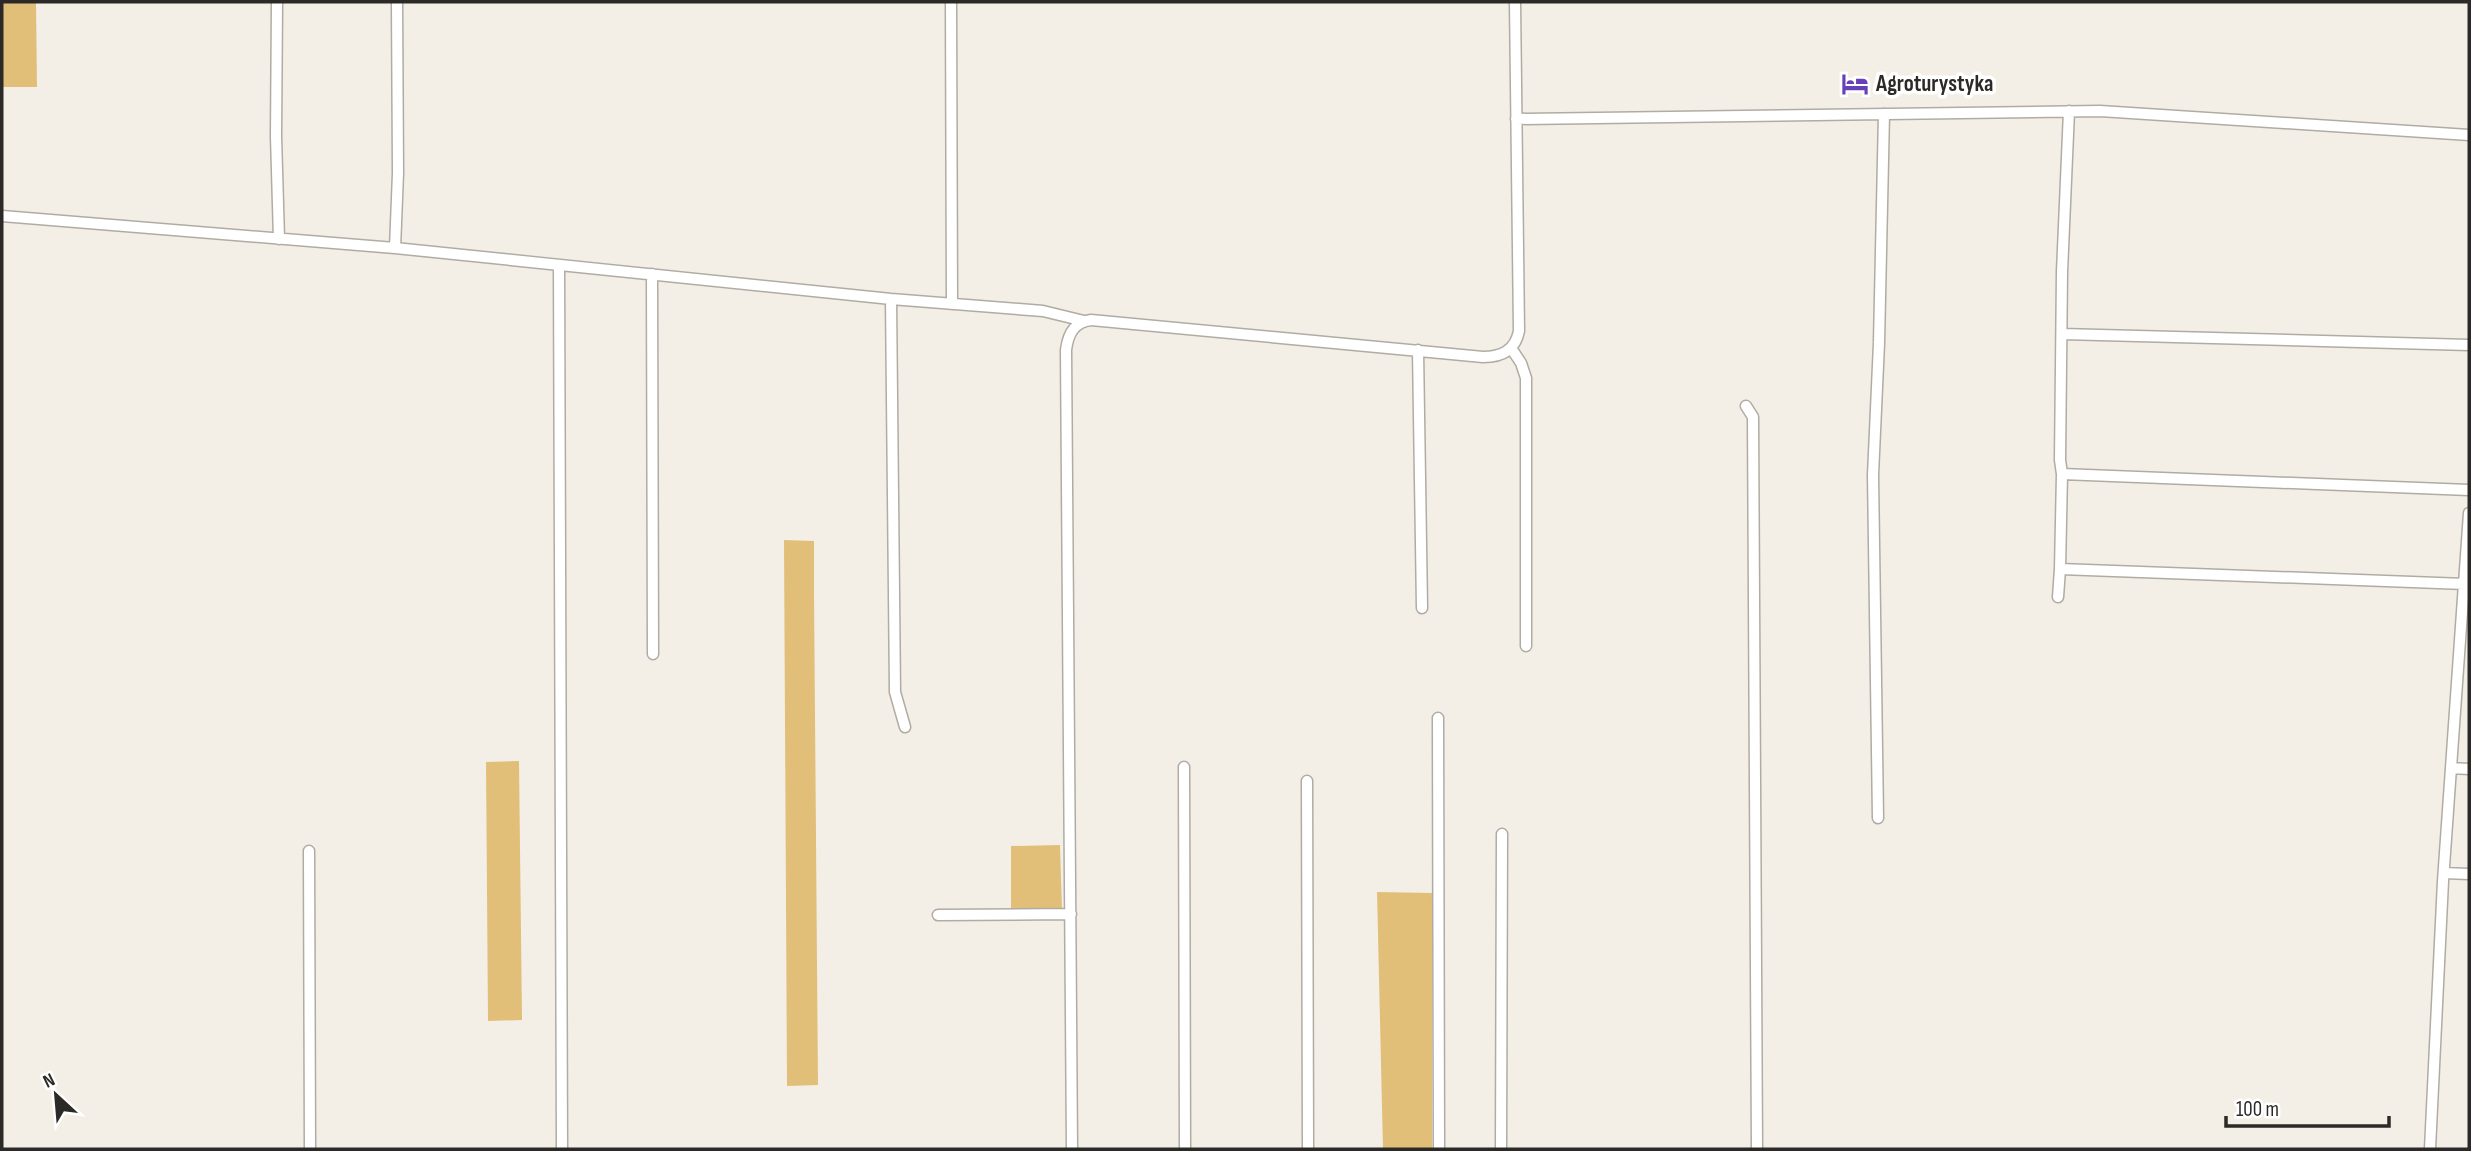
<svg xmlns="http://www.w3.org/2000/svg" width="2471" height="1151" font-family="'Sofia Sans Condensed',sans-serif">
<style>
.green{fill:#e2bf79}
.lines{fill:none;stroke-linecap:round;stroke-linejoin:round}
.street-casing{stroke:#b0aca3;stroke-width:13}
.street{stroke:#fff;stroke-width:10}
.labels{text-anchor:middle;dominant-baseline:central;stroke-width:7;stroke-linejoin:round;paint-order:stroke}
.poi-label{font-size:23px;font-weight:bold;fill:#2c2a27;stroke:#fff;text-anchor:start}
</style>
<rect width="100%" height="100%" fill="#f4efe6"/>
<path class="green" d="M2,2h34l1,85h-35z
M784,540l30,1v50l4,494 -31,1z
M519,761l3,259 -34,1 -2,-259z
M1060,845l2,65h-51v-64z
M1377,892l55,1v256h-49z"/>
<g class="lines">
<defs>
<path id="street" d="M277,2l-1,134 3,103
M951,2l1,302
M1516,119l584,-8 369,24
M2,216l393,32 496,51 152,12 41,10
M395,248l3,-75 -1,-171
M559,265l3,884
M652,274l1,380
M891,299l4,393 10,35
M2062,334l407,11
M1511,348l10,15 5,15v268
M1418,350l4,258
M1746,406l7,11 4,732
M2062,474l-2,-14 2,-188 7,-161
M2465,584l-405,-15 2,-95 407,16
M2058,597l2,-28
M1438,718l1,431
M1184,767l1,382
M2451,768l18,1
M1307,781l1,368
M1878,818l-5,-343 6,-132 5,-229
M309,851l1,298
M2444,873l25,1
M938,915l133,-1
M1072,1149l-6,-799c2,-16 8,-28 25,-30l392,37c18,0 32,-6 36,-26l-4,-329
M1501,1149l1,-315
M2430,1149l13,-268 26,-368"/>
</defs>
<use href="#street" class="street-casing"/>
<use href="#street" class="street"/>
</g>
<defs>
<symbol id="hotel-bare" viewBox="-9 -9 18 18"><path d="M-6-4.5h1.5V1H6V5H4.5V3h-9V5H-6ZM-4 0a1.8 1.8 0 1 1 3.6 0ZM.5 0V-2.5h3Q6-2.5 6 0Z" fill="#6740b9" stroke="#fff" stroke-width="2.5" paint-order="stroke"/></symbol>
</defs>
<g fill-rule="evenodd">
<use href="#hotel-bare" x="1836" y="65" width="38" height="38"/>
</g>
<g class="labels">
<g class="poi-label">
<text x="1876" y="84">Agroturystyka</text>
</g>
</g>
<rect width="2471" height="1151" fill="none" stroke="#2c2a27" stroke-width="7"/>
<g transform="translate(56 1095) rotate(334)" stroke="#ffffff" stroke-width="5" paint-order="stroke">
<path d="M0-5L12 26L0 18L-12 26Z" fill="#2c2a27"/>
<text y="-10" font-size="19" font-weight="bold" text-anchor="middle" fill="#2c2a27">N</text>
</g>
<path d="M2226 1116v10h163v-10" fill="none" stroke="#2c2a27" stroke-width="3.5"/>
<text x="2236" y="1116" font-size="21" fill="#2c2a27" stroke="#ffffff" stroke-width="5" paint-order="stroke">100 m</text>
</svg>
